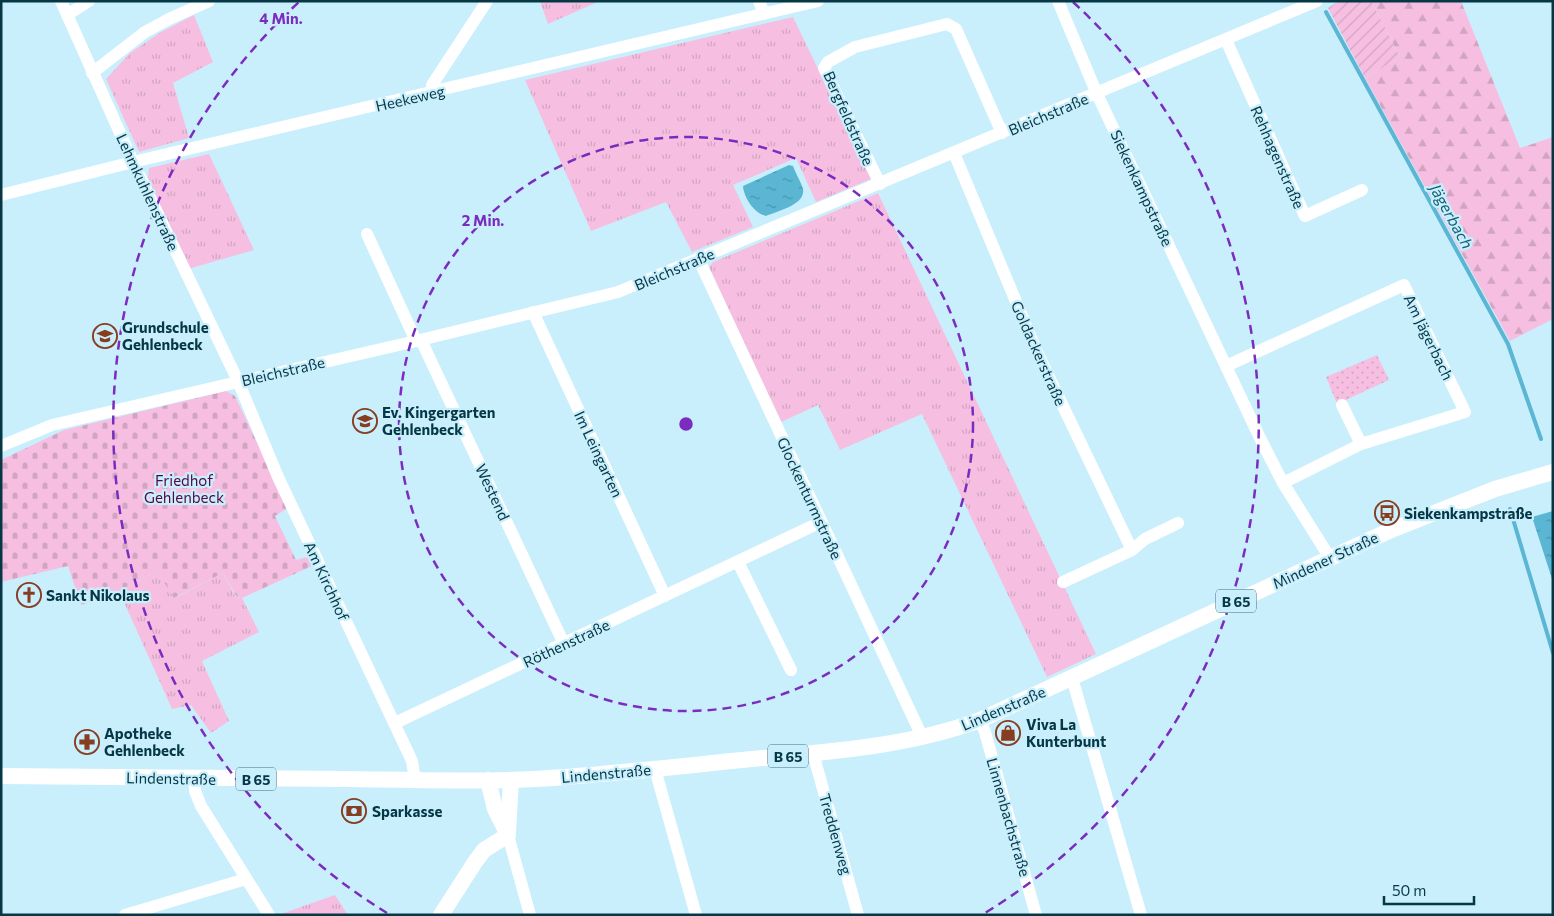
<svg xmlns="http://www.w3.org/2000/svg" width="1554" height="916" font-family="Commissioner,sans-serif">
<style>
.grass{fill:url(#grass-tufts)}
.forest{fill:url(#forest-firs)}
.cemetery{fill:url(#cemetery-stones)}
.park{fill:url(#park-dots)}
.garden{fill:url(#garden-furrows)}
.water{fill:url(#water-ripples)}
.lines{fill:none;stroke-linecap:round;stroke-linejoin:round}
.stream{stroke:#5ab6d3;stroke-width:4}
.minor{stroke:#fff;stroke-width:12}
.major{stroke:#fff;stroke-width:16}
.ring{fill:none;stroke:#7b2cbf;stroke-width:2.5;stroke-dasharray:9 6}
.labels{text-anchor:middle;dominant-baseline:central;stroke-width:4.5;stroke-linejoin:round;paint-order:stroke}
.shield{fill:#c9effd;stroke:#406e7c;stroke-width:1}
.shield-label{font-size:14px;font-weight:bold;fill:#063745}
.street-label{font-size:15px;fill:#063745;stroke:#c9effd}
.poi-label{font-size:15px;font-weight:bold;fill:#063745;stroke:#c9effd;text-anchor:start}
.park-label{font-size:15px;fill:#560542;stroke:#c9effd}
.water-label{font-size:16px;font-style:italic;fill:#145f74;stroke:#c9effd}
.centre{fill:#7b2cbf;stroke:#c9effd;stroke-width:2.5}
.ring-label{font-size:15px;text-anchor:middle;font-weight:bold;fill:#7b2cbf;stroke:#c9effd;stroke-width:4.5;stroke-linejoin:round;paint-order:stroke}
</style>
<defs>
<pattern id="grass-tufts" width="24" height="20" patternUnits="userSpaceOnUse" patternTransform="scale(1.25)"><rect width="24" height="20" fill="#f6bfe1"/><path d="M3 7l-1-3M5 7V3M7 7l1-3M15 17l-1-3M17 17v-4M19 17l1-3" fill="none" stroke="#d1a5c2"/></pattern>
<pattern id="forest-firs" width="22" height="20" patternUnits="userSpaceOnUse" patternTransform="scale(1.25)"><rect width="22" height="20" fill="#f6bfe1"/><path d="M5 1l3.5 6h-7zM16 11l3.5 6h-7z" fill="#d1a5c2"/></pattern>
<pattern id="cemetery-stones" width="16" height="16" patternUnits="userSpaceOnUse" patternTransform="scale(1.25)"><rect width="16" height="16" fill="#f6bfe1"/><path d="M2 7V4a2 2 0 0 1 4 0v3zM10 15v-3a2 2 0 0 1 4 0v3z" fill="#d1a5c2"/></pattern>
<pattern id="park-dots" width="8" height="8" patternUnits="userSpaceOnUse" patternTransform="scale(1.25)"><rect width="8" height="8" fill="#f6bfe1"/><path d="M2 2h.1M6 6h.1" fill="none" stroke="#d1a5c2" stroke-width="1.8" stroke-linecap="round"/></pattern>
<pattern id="garden-furrows" width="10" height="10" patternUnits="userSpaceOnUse" patternTransform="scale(1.25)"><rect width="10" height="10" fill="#f6bfe1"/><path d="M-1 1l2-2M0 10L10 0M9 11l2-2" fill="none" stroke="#d1a5c2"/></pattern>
<pattern id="water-ripples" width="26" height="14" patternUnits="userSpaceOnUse" patternTransform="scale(1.25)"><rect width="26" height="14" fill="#5ab6d3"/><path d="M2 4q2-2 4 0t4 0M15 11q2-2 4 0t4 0" fill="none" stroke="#4895ad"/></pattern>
</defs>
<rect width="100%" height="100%" fill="#c9effd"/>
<path class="grass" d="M540,1h60l-52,23z
M194,15l19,47 -40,21 16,55 -50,14 -33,-73 24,-26 31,-21z
M793,17l78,162 -55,23 -20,-44 -63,27 20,42 -61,25 -26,-50 -75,29 -66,-151z
M209,154l45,96 -66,19 -40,-91 1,-10z
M878,193l218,461 -49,23 -125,-263 -82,36 -22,-45 -37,17 -72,-155 4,-5z
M157,571l18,27 48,-25 13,24 6,1 17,34 -57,29 27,60 -18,12 -20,-28 -19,4 -53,-118z
M335,895l13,20h-67v-1z"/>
<path class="forest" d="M1371,1h90l59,147 33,-11v182l-43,22 -145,-263 35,-21z"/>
<path class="cemetery" d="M226,391l9,5 53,112 -13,8 21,44 14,-4 4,9 -72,33 -5,-1 -14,-24 -49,25 -17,-27 -38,20 -38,14 -13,-39 -67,16v-122l63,-30z"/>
<path class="park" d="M1377,355l12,25 -52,24 -11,-27z"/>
<path class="garden" d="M1339,1h32l29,56 -35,21 -37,-70z"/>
<path class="water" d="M789,165l4,1c3,8 8,16 10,23 3,16 -26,22 -37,27 -12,-3 -22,-18 -23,-30z
M1553,511v71l-21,-65z"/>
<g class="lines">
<path class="stream" d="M1326,12l182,332 33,95
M1510,509l43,144"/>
<path class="minor" d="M61,1l72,161 105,219 40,96 134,284 3,19
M759,1l5,13
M1058,1l39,93 163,344 23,45 47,75
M67,15l22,-14
M1226,40l79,176 57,-26
M92,73l53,-41 24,-13 40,-18
M434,92l-2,-7 55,-84
M954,153l83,199 95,198
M880,184l-56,-116 4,-6 27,-15 92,-23 9,5 46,104
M1,195l132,-33 685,-161
M367,234l49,107
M698,258l221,472 2,8
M533,312l132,284
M421,340l143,304
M1226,366l178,-81 61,127 -104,32 -78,39
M1342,405l19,39
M1,446l51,-21 364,-84 202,-49 699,-291
M738,562l53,108
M1063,582l69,-32 13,-11 33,-16
M1072,678l69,237
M980,720l5,12 51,183
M395,723l426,-201
M813,753l45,162
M655,769l41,146
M194,778l1,13 6,15 68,109
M508,835l22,80
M125,915l121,-36"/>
<path class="major" d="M1,776c116,1 231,3 346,3 63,1 126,3 188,0 70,-4 138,-12 207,-19 81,-8 162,-12 238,-40l411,-190 104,-41 58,-17
M488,780l7,29 13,26
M508,832l3,-52
M441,915l34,-53 9,-12 24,-15"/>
</g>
<g class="ring">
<circle cx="686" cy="424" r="287"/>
<path d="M387 913A573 573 0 0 1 299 2M1073 2A573 573 0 0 1 985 913"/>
</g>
<defs>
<symbol id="school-ring" viewBox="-11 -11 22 22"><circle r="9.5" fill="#c9effd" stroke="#863d20" stroke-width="1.5"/><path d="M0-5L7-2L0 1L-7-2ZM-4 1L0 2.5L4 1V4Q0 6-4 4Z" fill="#863d20"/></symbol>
<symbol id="bus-ring" viewBox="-11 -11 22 22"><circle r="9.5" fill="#c9effd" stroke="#863d20" stroke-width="1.5"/><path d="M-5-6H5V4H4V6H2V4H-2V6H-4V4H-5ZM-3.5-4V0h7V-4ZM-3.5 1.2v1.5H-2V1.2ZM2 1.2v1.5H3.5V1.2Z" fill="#863d20"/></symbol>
<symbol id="church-ring" viewBox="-11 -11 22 22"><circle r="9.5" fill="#c9effd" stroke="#863d20" stroke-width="1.5"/><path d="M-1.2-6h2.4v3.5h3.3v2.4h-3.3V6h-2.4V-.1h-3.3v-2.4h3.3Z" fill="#863d20"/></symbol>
<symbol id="shop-ring" viewBox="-11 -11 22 22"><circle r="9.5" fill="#c9effd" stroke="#863d20" stroke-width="1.5"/><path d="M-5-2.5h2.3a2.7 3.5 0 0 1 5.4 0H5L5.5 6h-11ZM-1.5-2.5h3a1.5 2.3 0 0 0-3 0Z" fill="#863d20"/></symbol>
<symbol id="pharmacy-ring" viewBox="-11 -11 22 22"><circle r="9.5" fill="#c9effd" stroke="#863d20" stroke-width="1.5"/><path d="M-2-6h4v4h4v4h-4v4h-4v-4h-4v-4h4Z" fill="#863d20"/></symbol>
<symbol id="bank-ring" viewBox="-11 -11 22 22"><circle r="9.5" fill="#c9effd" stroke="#863d20" stroke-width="1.5"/><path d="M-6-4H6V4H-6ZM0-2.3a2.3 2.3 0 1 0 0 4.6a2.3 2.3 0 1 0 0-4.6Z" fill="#863d20"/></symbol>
</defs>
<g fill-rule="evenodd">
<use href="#school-ring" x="91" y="322" width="28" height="28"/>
<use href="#school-ring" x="351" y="407" width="28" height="28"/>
<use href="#bus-ring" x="1373" y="499" width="28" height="28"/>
<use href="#church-ring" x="15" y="581" width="28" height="28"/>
<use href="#shop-ring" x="994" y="719" width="28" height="28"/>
<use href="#pharmacy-ring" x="73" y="728" width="28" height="28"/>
<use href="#bank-ring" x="340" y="797" width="28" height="28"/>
</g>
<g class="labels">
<g class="shield">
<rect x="1216" y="589.5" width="40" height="23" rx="4"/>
<rect x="768" y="744.5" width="40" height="23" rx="4"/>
<rect x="236" y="767.5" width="40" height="23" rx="4"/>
</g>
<g class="shield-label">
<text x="1236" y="601">B 65</text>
<text x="788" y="756">B 65</text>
<text x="256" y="779">B 65</text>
</g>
<g class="street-label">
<text transform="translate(410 98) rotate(-13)">Heekeweg</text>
<text transform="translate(1048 114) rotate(-23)">Bleichstraße</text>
<text transform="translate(849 118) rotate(66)">Bergfeldstraße</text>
<text transform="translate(1278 157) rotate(66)">Rehhagenstraße</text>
<text transform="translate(1142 188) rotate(65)">Siekenkampstraße</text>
<text transform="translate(148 192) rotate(65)">Lehmkuhlenstraße</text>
<text transform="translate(674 269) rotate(-23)">Bleichstraße</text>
<text transform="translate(1429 337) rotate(64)">Am Jägerbach</text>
<text transform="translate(1039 353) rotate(66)">Goldackerstraße</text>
<text transform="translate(283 371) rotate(-13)">Bleichstraße</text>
<text transform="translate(599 454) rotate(65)">Im Leingarten</text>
<text transform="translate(493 492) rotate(65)">Westend</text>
<text transform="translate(810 498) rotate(65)">Glockenturmstraße</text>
<text transform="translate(1325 560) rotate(-25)">Mindener Straße</text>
<text transform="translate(327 581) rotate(65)">Am Kirchhof</text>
<text transform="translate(566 643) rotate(-25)">Röthenstraße</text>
<text transform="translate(1003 708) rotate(-23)">Lindenstraße</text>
<text transform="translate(606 773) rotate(-5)">Lindenstraße</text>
<text transform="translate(171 778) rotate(1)">Lindenstraße</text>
<text transform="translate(1009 817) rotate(74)">Linnenbachstraße</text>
<text transform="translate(836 834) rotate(74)">Treddenweg</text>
</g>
<g class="poi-label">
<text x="122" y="327">Grundschule<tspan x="122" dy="17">Gehlenbeck</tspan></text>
<text x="382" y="412">Ev. Kingergarten<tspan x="382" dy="17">Gehlenbeck</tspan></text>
<text x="1404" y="513">Siekenkampstraße</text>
<text x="46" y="595">Sankt Nikolaus</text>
<text x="1026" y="724">Viva La<tspan x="1026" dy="17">Kunterbunt</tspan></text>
<text x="104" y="733">Apotheke<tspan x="104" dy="17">Gehlenbeck</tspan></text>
<text x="372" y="811">Sparkasse</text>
</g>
<g class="park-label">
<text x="184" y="480">Friedhof<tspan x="184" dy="17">Gehlenbeck</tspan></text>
</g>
<g class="water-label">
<text transform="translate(1452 216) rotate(61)">Jägerbach</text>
</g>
</g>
<circle cx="686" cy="424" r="8" class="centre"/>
<g class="ring-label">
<text x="281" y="24">4 Min.</text>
<text x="483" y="226">2 Min.</text>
</g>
<rect width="1554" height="916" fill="none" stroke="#063745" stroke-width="5"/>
<path d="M1384 896v8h90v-8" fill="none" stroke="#063745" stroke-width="2.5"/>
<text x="1392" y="896" font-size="15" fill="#063745" stroke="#c9effd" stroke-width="4" paint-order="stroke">50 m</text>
</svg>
